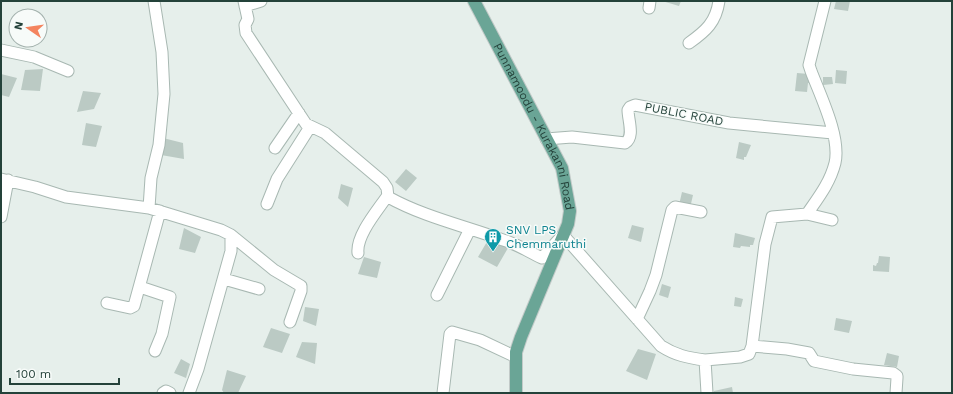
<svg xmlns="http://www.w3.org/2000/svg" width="953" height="394" font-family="'Work Sans',sans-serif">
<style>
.building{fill:#bbcac4}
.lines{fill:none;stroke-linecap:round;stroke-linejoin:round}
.minor-casing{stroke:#a8b8b2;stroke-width:13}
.major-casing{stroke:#c2cac8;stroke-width:14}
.minor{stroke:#fff;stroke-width:11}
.major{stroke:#6aa596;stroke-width:12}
.labels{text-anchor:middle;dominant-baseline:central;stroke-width:3;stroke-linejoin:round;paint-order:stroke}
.street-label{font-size:12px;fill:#24423a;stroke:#f7fbf9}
.culture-label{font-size:12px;fill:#0d838f;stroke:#f7fbf9;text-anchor:start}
</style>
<rect width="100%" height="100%" fill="#e6efeb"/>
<path class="building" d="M662,1h19l-2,5z
M836,1h14l-2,10 -14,-2z
M43,69l-3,22 -19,-1 4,-20z
M836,70l11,1 -1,13 -11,-1z
M797,73l12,1 3,9h-4l-1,9 -12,-1z
M1,74l16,4 -8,19 -8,-2z
M823,77h9l1,7 -10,1z
M83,91l18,2 -7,16 -17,3z
M86,123l16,3 -6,21 -14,-2z
M163,138l20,5 1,16 -23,-4z
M739,142l12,3 -5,12h-2v3l-8,-2z
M406,169l11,9 -11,13 -11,-9z
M341,184l12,4 -5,19 -10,-9z
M682,192l11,3 -3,13 -11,-3z
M632,225l12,3 -3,14 -13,-4z
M184,228l17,9 -6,16 -16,-4z
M735,233l20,5 -2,7h-3v2l-9,-1 -1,2 -7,-1z
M488,240l20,8 -11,19 -19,-10z
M879,256l11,1 -1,15 -16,-1v-6l3,1 1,-3h1z
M364,257l17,5 -4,16 -19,-4z
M662,284l9,3 -3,11 -9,-3z
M735,297l8,2 -2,8 -7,-1z
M305,307l14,2 -3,17 -13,-5z
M836,318l16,3 -3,12 -15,-3z
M271,328l19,6 -8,19 -19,-6z
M302,342l15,1 -2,21 -19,-7z
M638,349l18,5 -9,26 -21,-9z
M887,353l12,3 -2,11 -13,-2z
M181,359l9,5 -4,14 -12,-5z
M227,370l19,6 -8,17h-14l-2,-3z
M732,387l1,6h-19v-2z"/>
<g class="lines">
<defs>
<path id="minor" d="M244,1l4,18 -3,6 1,8 60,91 19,9 58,49 4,6 1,9c36,20 77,29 115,43 14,4 26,12 39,18l21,-23 98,111c14,9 27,12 44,14l2,33
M245,6l16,-5
M649,8l1,-7
M689,43c17,-12 27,-21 30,-42
M1,50l33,7 34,14
M546,139l26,-2 53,6c10,-6 3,-23 3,-33l2,-3 5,-2 94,18 104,10
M275,148l24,-35
M1,179l34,8 31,10 83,11 72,22 10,5v16l-33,118 -9,24
M267,204l10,-25 33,-52
M149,208l2,-30 8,-33 5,-51 -2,-42 -8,-51
M807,214l25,6
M1,217l7,-37
M231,235l43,35 27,16v5l-11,31
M358,253c-2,-18 20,-43 30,-58
M224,279l35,10
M140,287l30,10 -8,37 -7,17
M437,295l33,-66
M107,303l23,5 4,-2 26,-95
M637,319l13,-28 6,-16 16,-65 3,-3 26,5
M752,346l35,3 22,4 5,8 39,8 40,4 4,3v2l-1,15
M705,360l35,-3 9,-3 3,-8 13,-102 7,-27 35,-3c11,-16 23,-31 28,-51 6,-26 -15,-68 -24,-92l-2,-6 16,-64
M163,393l3,-2 4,2
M443,393l7,-59 2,-2 28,8 36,17"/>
<g id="major">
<path id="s1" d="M474,1l88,167 8,43 -2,13 -47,113 -5,15v41"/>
</g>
</defs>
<use href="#minor" class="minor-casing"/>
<use href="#major" class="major-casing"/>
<use href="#minor" class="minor"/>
<use href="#major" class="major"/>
</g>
<defs>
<symbol id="building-pin" viewBox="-11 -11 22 30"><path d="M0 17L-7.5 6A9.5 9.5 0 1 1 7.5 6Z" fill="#0f9aa8" stroke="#f7fbf9"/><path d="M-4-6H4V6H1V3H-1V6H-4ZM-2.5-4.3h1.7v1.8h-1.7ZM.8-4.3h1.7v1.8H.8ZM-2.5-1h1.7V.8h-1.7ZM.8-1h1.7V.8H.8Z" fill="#fff"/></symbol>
</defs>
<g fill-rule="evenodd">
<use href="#building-pin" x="483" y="227" width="20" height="27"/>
</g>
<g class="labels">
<g class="street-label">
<text transform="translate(684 114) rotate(11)">PUBLIC ROAD</text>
<text stroke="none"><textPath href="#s1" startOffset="140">Punnamoodu - Kurakanni Road</textPath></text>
</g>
<g class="culture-label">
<text x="506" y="230">SNV LPS<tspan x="506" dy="14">Chemmaruthi</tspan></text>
</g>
</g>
<rect width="953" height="394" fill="none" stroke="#24423a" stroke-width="4"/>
<g transform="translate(28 28) rotate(283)"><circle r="19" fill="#f7fbf9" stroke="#a3b1ad"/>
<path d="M0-3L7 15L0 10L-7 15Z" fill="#f4845f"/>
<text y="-6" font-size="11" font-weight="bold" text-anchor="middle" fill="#24423a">N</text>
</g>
<path d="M10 378v6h109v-6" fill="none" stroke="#24423a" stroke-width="2"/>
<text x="16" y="378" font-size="12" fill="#24423a" stroke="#f7fbf9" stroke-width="3" paint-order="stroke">100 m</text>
</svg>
